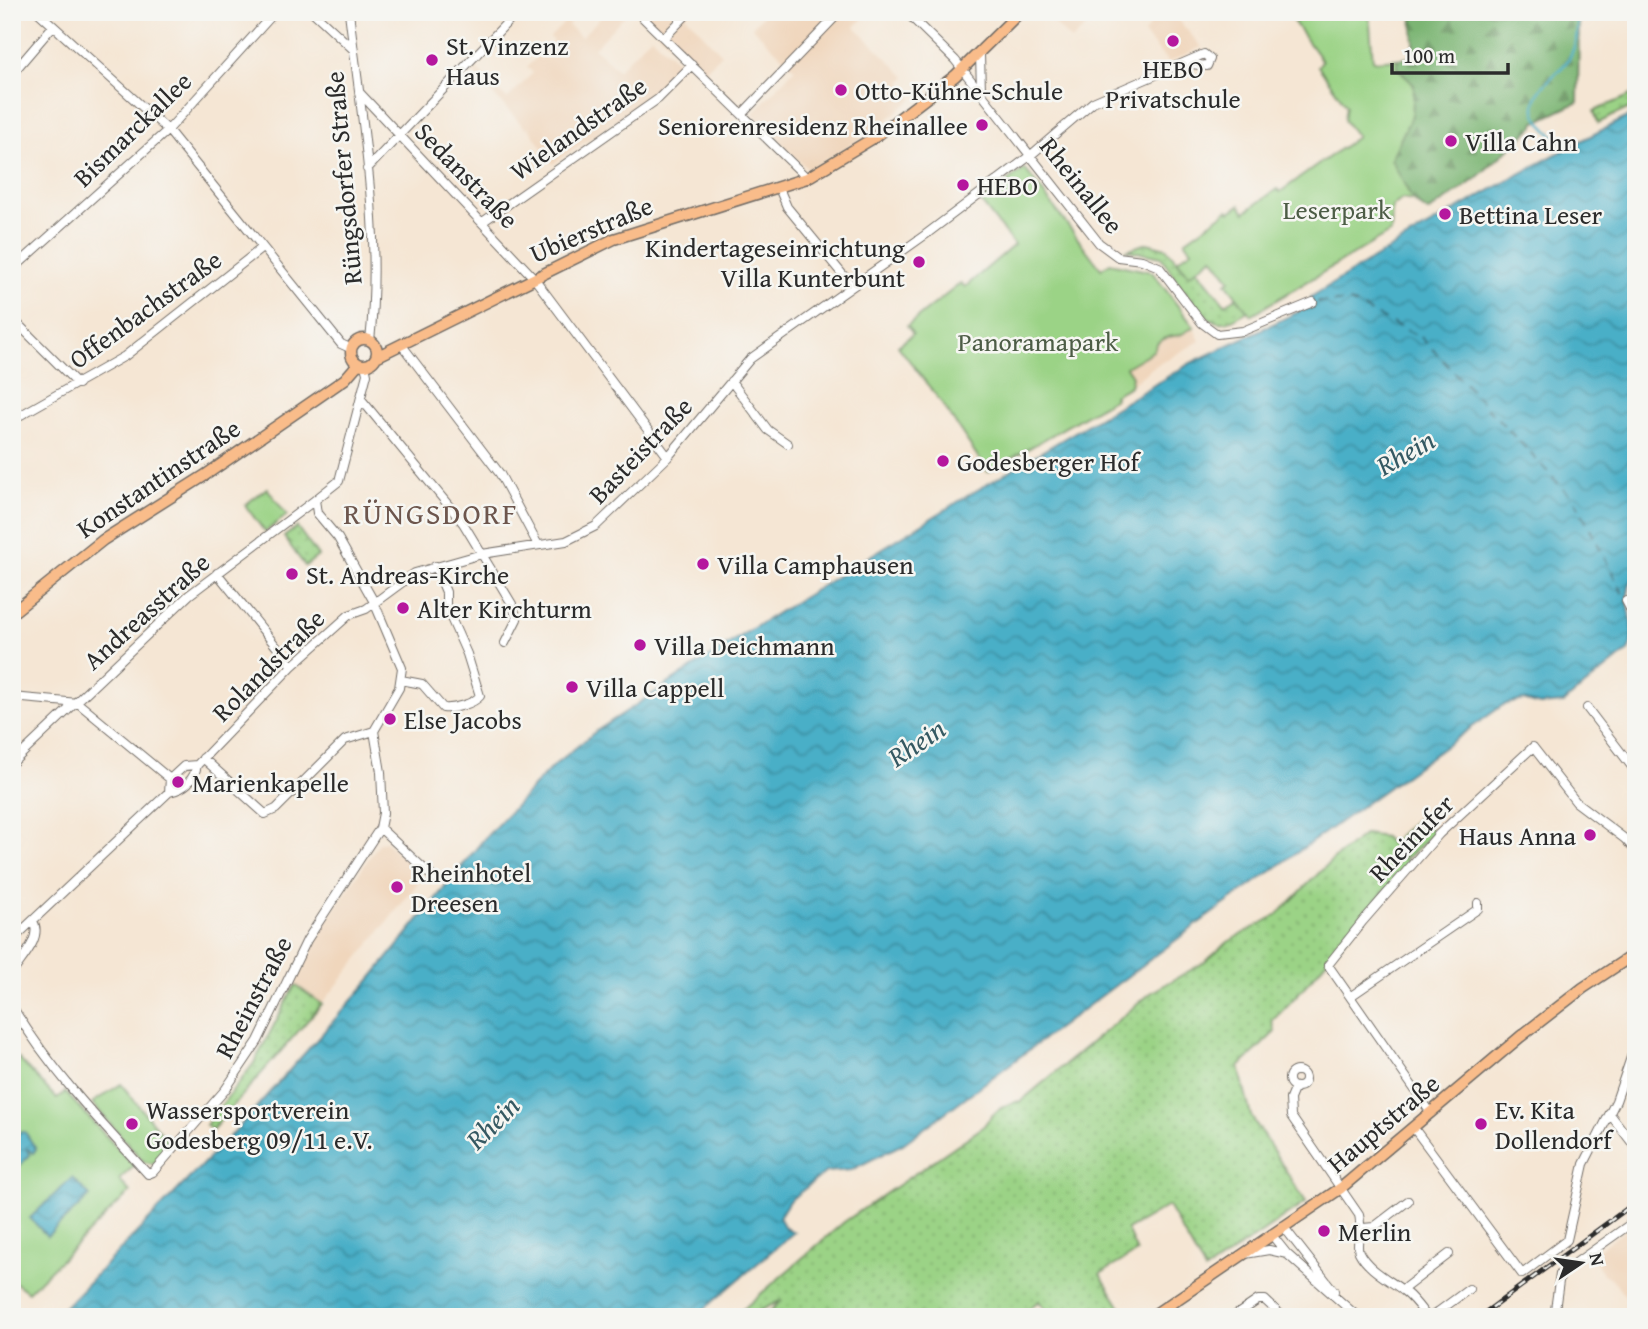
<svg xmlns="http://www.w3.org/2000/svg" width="1648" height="1329" font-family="'Gentium Book Plus',serif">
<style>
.built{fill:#f0d6bc}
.grass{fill:url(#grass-dots);stroke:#637f58;stroke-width:2}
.forest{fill:url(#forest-firs);stroke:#54704f;stroke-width:2}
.green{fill:#9bd386;stroke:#637f58;stroke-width:2}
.water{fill:url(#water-waves);stroke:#3a6d79;stroke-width:2}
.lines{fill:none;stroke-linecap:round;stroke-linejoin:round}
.stream{stroke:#48afc7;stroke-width:2.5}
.ferry{stroke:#355962;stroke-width:2;stroke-dasharray:9 7;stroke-linecap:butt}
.minor-casing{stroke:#726c66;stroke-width:10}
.major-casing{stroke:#726c66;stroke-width:13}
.minor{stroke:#fff;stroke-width:8}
.major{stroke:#f9bc8a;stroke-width:10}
.rail-casing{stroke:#2b2b2b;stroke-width:5}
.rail{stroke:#f6f6f2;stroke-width:2.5;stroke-dasharray:8;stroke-linecap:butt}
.poi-dot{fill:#b5179e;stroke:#f6f6f2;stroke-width:2.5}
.labels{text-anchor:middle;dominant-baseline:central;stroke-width:5;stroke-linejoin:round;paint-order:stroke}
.poi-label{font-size:26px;fill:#2b2b2b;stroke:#f6f6f2;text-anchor:start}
.street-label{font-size:26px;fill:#2b2b2b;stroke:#f6f6f2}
.park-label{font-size:26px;fill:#4d5d46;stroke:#f6f6f2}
.water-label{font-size:28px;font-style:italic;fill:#355962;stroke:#f6f6f2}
.quarter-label{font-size:30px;letter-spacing:2px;fill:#6d564d;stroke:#f6f6f2}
</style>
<defs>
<pattern id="grass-dots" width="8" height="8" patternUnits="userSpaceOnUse" patternTransform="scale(1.75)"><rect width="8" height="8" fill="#9bd386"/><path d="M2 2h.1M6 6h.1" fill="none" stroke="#86b574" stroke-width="1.8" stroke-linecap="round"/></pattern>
<pattern id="forest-firs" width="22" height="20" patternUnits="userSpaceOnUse" patternTransform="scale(1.75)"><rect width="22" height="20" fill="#7cb573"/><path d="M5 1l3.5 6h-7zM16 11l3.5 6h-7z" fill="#66935f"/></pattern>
<pattern id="water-waves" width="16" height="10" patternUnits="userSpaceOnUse" patternTransform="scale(1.75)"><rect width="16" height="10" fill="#48afc7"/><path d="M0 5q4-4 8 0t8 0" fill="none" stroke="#3c8fa2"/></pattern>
</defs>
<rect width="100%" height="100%" fill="#f6f6f2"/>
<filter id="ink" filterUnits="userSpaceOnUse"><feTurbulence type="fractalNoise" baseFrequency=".0143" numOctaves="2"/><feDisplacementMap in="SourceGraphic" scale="14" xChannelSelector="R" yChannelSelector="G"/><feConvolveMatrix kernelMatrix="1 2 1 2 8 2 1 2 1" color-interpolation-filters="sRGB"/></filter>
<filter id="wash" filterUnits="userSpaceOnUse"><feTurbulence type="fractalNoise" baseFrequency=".00686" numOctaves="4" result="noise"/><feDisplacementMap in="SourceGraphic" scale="28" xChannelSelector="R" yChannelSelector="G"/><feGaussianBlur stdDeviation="1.57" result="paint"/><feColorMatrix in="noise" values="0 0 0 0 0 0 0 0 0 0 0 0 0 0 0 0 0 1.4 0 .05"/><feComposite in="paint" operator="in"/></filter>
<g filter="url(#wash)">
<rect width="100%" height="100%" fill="#f5e6d4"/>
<path class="built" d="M555,12h25l-12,13 13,12 25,-25h22l-34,36 24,22 33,-34 28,27v5l-30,30 -96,66 -25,-37 -2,2 -57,-60 4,-4 34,34 26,-26 -6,-6 26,-26 -3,-4 14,-14z
M637,12h52l-3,4 36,38 -21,20z
M766,12h74l5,5 5,-5h19l-14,15 51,50 -5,5 12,17 -40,32 -63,38 -3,-1 -53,-52v-4l41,-43 -43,-42z
M1044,12h47l5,5 -25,24z
M1159,12h12l31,35 -34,15 -24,-28z
M1194,327l6,14 -47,26 -23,19 2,-10 -6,-9 26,-16 5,-8 11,-7 12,-1z
M385,841l37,34v3l-100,126 -27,-19 17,-42 67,-100z
M1636,1223v86l-24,-30 -10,-6 -11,-19z"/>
<path class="grass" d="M1636,93v12l-38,18 -4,-12z
M1147,243l19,5 23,27 8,-6 28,35 12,-7 11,14c-9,5 -19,13 -30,11 -18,-3 -46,-50 -57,-65l-34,-7z
M297,527l21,29 -13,10 -21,-29z
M1365,834l19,3 25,27c-48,50 -87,108 -137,157l3,11 -36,35 12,49 55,86 -101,69 -37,-65 -41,24 10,22 -37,22 27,43h-76l-12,-16 -20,16h-255l18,-17 -35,17h-13l110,-95 139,-95c10,-15 20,-23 38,-26l131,-109 53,-30 23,-20 50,-28 52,-52z
M295,985l27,19 -110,126 -6,-5 48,-62z"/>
<path class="forest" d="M1412,12h167l-1,90 -44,21v3l-61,55 -45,31 -15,-11 -23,-42 22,-44 2,-30 -16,-17 -1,-9 18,-2z"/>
<path class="green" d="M1321,12h48l4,49 24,-2 1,9 16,17 -2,30 -21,44 22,42 -11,-2 -10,8 -1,25 -140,83 -25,-32 4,-3 -17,-23 -24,18 -12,-15 15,-10 -7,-9 43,-31 2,2 10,-7 5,7 32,-23 3,3 77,-55 -13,-17 2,-15 -28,-39 4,-5 -29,-40z
M1025,169l76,100 9,-6 42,9 42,55 -14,8 -12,2 -10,5 -5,9 -27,16 6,9 -2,10 -16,9 1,3 -127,74 -47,-70 -43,-56 15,-12 -6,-8 54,-43 4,4 49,-42 -34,-44z
M267,488l20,27 -22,17 -20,-27z
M1419,817l15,16 -27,25 -15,-16z
M18,1058l39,41 8,-7 69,74 -15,14 11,12 -102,100 -16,-12v-218z
M121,1084l50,61 -18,19 -9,-2 -52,-59z"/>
<path class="water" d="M1636,113v461c-21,25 7,55 -9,78l-64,51 -23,2 -17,-5 -20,5 -296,212 -304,227 -52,26 -25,2 -37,29 -10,16 6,11 9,4 -99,85h-640l181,-187 135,-151 113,-140 68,-72 43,-35 147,-97 227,-140 222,-132 122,-58 -2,-8c105,-65 213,-129 325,-184z
M20,1132h5l11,17 -3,4 -7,-5 4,7 -14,14 -4,-4v-25z
M72,1178l18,18 -43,40 -17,-18z"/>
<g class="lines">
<path class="stream" d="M1571,146c-18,-9 -47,-29 -32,-54 7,-12 21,-20 29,-32 9,-15 11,-31 8,-48"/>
<path class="ferry" d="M1317,302h33l72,36 155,165 48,95"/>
</g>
</g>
<g filter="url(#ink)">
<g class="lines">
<defs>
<path id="minor" d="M38,12l130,118 173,214 11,5
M313,12l40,37
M349,12c13,108 33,220 21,329
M637,12l170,166
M906,12l49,48 144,183 19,14 24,3 17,7 43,56 15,11 26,-3 70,-29
M664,38l25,-26
M980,54l1,37
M12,74l41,-48
M359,92l175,186 134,179
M742,114l98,-102
M367,169l150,-157
M779,188l8,19 65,79
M484,221l174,-122 34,-34
M12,270l156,-140 107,-118
M12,318l66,66
M401,344l99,130 38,71
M731,381l37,49 20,14
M361,399l102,124 49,81 5,15 -12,24
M12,420l113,-64 137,-108
M217,573l75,93
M1626,601l10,19
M401,680l21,4 21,24c11,1 30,-4 37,-12l-13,-42 -21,-47v-15l-11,-26
M12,697l66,6 92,76
M1587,708l49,64
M203,758l62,56 11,-5 69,-69 29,-9
M12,763l177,-168 126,-95
M197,765l95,-99 57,-51 17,-6 49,-36 67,-19 84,-13 30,-15 72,-69 82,-98 175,-124 106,-80 62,-53 111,-48 6,5 -3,7 -23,-3
M380,828l55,51
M12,940l157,-148c16,-3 25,-12 28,-27l-13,1 -14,13 -1,13
M12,973c10,-15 31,-36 21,-52
M1351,996l127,-87v-6
M12,1006c38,63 87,115 136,168l5,-2 72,-82 33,-49 49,-101 73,-112 3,-15 -2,-41 -7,-41 25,-43 3,-20 -28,-66 -36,-64 -21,-25 -2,-13 24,-19 28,-107 -2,-9
M1289 1079a8 8 0 1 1 16 0a8 8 0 1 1-16 0Z
M1295,1087l-5,12 1,17 68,99c4,14 -4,28 0,37 9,18 31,28 46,40 9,7 15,16 22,25
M1431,1113l-103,-148 35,-44 76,-87 94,-87 43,55 49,37 11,12
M1610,1114l26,34
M1413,1127l109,147 45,-34 17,-76 32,-63 20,-58
M1283,1226l51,65
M1363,1228l11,-1 34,-26
M1271,1234l16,20 71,63
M1245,1254l24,-4 18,4
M1402,1290l47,-36
M1233,1317l25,-17h7l18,17
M1431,1317l38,-28
M1554,1317l6,-43 76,-54"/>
<path id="major" d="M351 352a13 13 0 1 1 26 0a13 13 0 1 1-26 0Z
M376,357l238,-118 193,-61 68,-41 80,-61 65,-64
M12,613l91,-73 101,-64 141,-97 13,-15
M1151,1317l190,-129 179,-151 63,-49 53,-35"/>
</defs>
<use href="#minor" class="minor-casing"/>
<use href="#major" class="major-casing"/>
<use href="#minor" class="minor"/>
<use href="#major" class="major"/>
<defs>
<path id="rail" d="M1479,1317l157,-115"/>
</defs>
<use href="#rail" class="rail-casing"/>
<use href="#rail" class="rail"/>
</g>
</g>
<g class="poi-dot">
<circle cx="1173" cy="41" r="7"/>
<circle cx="432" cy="60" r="7"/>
<circle cx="841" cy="90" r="7"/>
<circle cx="982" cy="125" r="7"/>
<circle cx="1451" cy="141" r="7"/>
<circle cx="963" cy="185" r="7"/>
<circle cx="1445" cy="214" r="7"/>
<circle cx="919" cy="262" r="7"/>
<circle cx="943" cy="461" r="7"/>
<circle cx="703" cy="564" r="7"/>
<circle cx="292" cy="574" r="7"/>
<circle cx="403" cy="608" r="7"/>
<circle cx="640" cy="645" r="7"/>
<circle cx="572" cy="687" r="7"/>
<circle cx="390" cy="719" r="7"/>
<circle cx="178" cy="782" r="7"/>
<circle cx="1590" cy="835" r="7"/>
<circle cx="397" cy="887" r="7"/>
<circle cx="132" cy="1124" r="7"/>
<circle cx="1481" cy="1124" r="7"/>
<circle cx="1324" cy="1231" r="7"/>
</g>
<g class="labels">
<g class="poi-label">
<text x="446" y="45">St. Vinzenz<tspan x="446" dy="30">Haus</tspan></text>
<text x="1173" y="68" text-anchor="middle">HEBO<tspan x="1173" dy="30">Privatschule</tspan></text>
<text x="855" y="90">Otto-Kühne-Schule</text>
<text x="968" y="125" text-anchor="end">Seniorenresidenz Rheinallee</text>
<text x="1465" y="141">Villa Cahn</text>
<text x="977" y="185">HEBO</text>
<text x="1459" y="214">Bettina Leser</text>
<text x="905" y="247" text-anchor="end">Kindertageseinrichtung<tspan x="905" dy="30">Villa Kunterbunt</tspan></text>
<text x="957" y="461">Godesberger Hof</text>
<text x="717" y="564">Villa Camphausen</text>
<text x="306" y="574">St. Andreas-Kirche</text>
<text x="417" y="608">Alter Kirchturm</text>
<text x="654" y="645">Villa Deichmann</text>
<text x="586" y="687">Villa Cappell</text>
<text x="404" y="719">Else Jacobs</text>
<text x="192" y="782">Marienkapelle</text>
<text x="1576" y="835" text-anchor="end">Haus Anna</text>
<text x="411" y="872">Rheinhotel<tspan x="411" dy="30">Dreesen</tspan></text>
<text x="146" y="1109">Wassersportverein<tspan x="146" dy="30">Godesberg 09/11 e.V.</tspan></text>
<text x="1495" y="1109">Ev. Kita<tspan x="1495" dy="30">Dollendorf</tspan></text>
<text x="1338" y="1231">Merlin</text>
</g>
<g class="street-label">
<text transform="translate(578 128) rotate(-35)">Wielandstraße</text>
<text transform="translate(132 129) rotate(-44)">Bismarckallee</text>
<text transform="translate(467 175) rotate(46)">Sedanstraße</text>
<text transform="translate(343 178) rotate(-95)">Rüngsdorfer Straße</text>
<text transform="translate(1082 185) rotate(51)">Rheinallee</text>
<text transform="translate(591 229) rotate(-23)">Ubierstraße</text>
<text transform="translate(145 309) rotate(-36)">Offenbachstraße</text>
<text transform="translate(640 450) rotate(-46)">Basteistraße</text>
<text transform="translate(158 478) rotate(-34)">Konstantinstraße</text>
<text transform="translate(146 611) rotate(-42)">Andreasstraße</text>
<text transform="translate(268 665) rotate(-45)">Rolandstraße</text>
<text transform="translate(1411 838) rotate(-46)">Rheinufer</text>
<text transform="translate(253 997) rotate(-62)">Rheinstraße</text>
<text transform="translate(1383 1123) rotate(-40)">Hauptstraße</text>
</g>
<g class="park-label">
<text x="1337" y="209">Leserpark</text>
<text x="1038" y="341">Panoramapark</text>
</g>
<g class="water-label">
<text transform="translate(1405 452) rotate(-30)">Rhein</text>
<text transform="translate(916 742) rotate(-34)">Rhein</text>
<text transform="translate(492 1122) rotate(-45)">Rhein</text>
</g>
<g class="quarter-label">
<text x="431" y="513">RÜNGSDORF</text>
</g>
</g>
<rect width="1648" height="1329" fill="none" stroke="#f6f6f2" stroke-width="42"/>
<g transform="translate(1581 1263) rotate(77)" stroke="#f6f6f2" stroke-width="5" paint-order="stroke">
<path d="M0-5L12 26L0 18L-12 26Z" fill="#2b2b2b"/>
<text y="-10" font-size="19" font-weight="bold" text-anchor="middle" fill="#2b2b2b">N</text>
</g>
<path d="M1392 63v10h116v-10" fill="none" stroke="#2b2b2b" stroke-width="3.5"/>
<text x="1403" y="63" font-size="21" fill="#2b2b2b" stroke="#f6f6f2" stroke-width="5" paint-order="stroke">100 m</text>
</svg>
